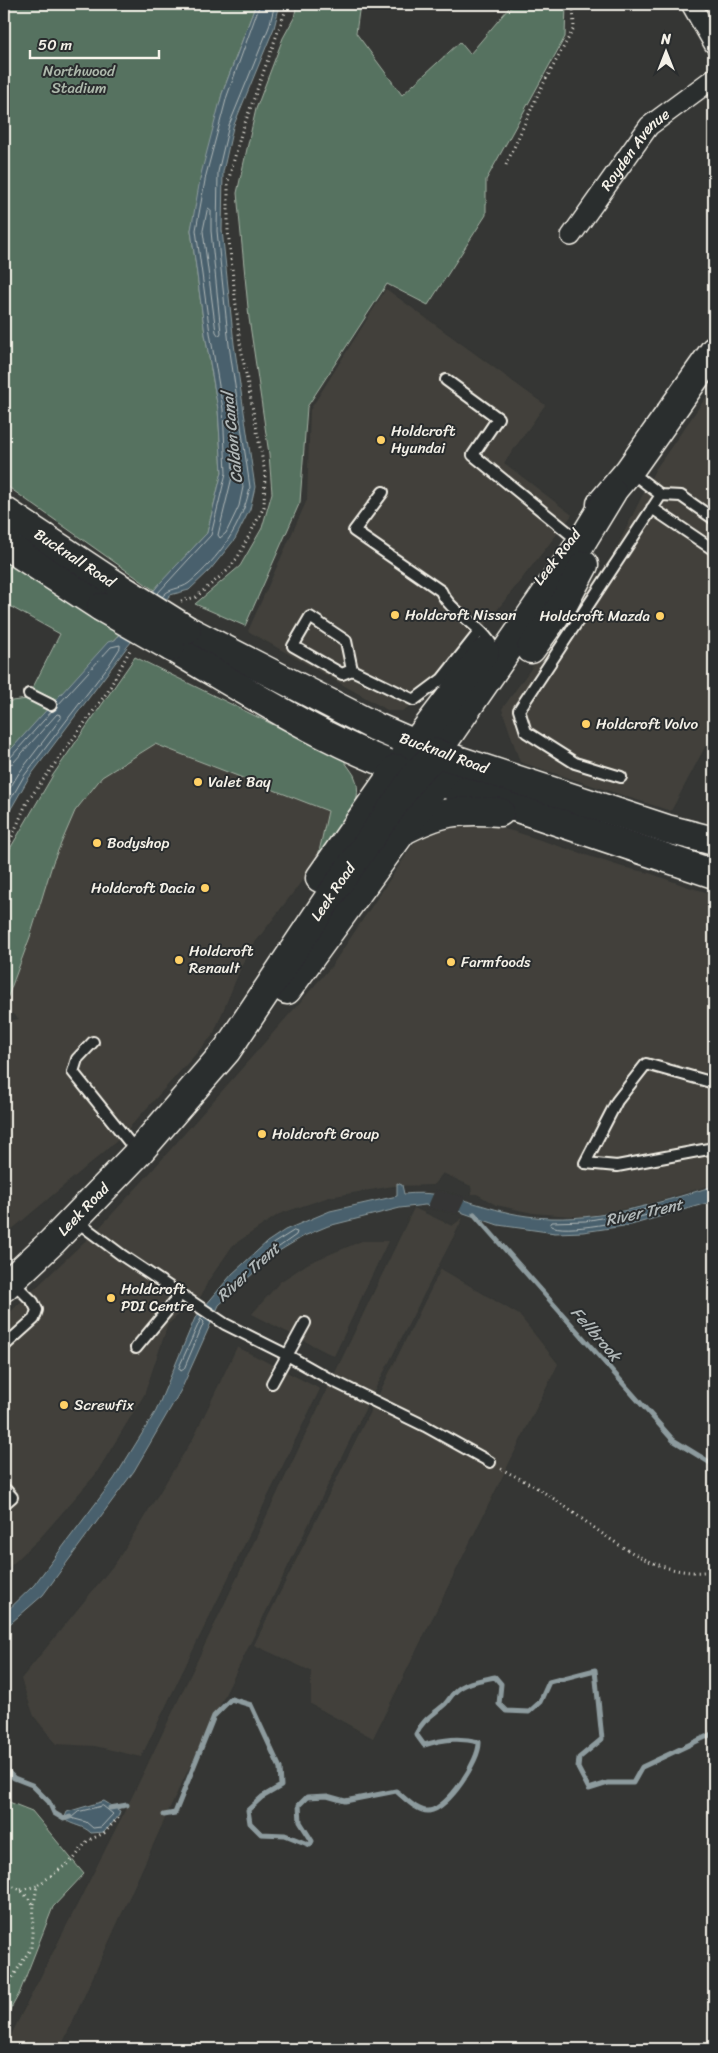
<svg xmlns="http://www.w3.org/2000/svg" width="718" height="2053" font-family="Sriracha,sans-serif">
<style>
.built{fill:#42413b}
.green{fill:#567261;stroke:#a5b2a4}
.water{fill:#49616d;stroke:#8d9b9e}
.pier{fill:#353634}
.lines{fill:none;stroke-linecap:round;stroke-linejoin:round}
.shore{stroke:#b0b7b7;stroke-width:1}
.stream{stroke:#8d9b9e;stroke-width:5}
.service-casing{stroke:#f4f1e8;stroke-width:14}
.minor-casing{stroke:#f4f1e8;stroke-width:22}
.primary-casing{stroke:#f4f1e8;stroke-width:31}
.trunk-casing{stroke:#f4f1e8;stroke-width:31}
.path{stroke:#f4f1e8;stroke-width:3;stroke-dasharray:1 4;stroke-linecap:butt}
.service{stroke:#2a2d2e;stroke-width:10}
.minor{stroke:#2a2d2e;stroke-width:19}
.primary{stroke:#2a2d2e;stroke-width:28}
.trunk{stroke:#2a2d2e;stroke-width:28}
.primary-bridge-casing{stroke:#f4f1e8;stroke-width:31;stroke-linecap:butt}
.primary-bridge{stroke:#2a2d2e;stroke-width:28}
.poi-dot{fill:#ffd166;stroke:#2a2d2e;stroke-width:2}
.labels{text-anchor:middle;dominant-baseline:central;stroke-width:4;stroke-linejoin:round;paint-order:stroke}
.park-label{font-size:15px;fill:#adb8ab;stroke:#2a2d2e}
.street-label{font-size:15px;fill:#f4f1e8;stroke:#2a2d2e}
.poi-label{font-size:15px;fill:#f4f1e8;stroke:#2a2d2e;text-anchor:start}
.water-label{font-size:16px;font-style:italic;fill:#b0b7b7;stroke:#2a2d2e}
</style>
<rect width="100%" height="100%" fill="#353634"/>
<filter id="ink" filterUnits="userSpaceOnUse"><feTurbulence type="fractalNoise" baseFrequency=".02" numOctaves="2"/><feDisplacementMap in="SourceGraphic" scale="10" xChannelSelector="R" yChannelSelector="G"/><feConvolveMatrix kernelMatrix="1 2 1 2 8 2 1 2 1" color-interpolation-filters="sRGB"/></filter>
<g filter="url(#ink)">
<path class="built" d="M386,289l159,116 -41,58 68,52 -139,176 -31,20h-13l-141,-80 59,-131 3,-90z
M714,386v344l-43,81 -151,-49 -18,-53 111,-154 42,-85z
M155,744l173,67 -11,50 -70,92 -34,82 -95,105 -114,96v-214l15,-3 -15,-12 26,-70 23,-75 22,-51 27,-34z
M457,822l31,3 28,7 106,35 27,6 42,15 23,6v290l-66,20 -64,13 -51,-4 -37,-8 -19,-11h-5l-1,-8 -28,-13 -10,12 -40,1 -64,11 -50,17 -46,31 -25,36 -7,15 -33,28 -24,71 -49,80 -55,63 -36,34v-254l96,-91 42,-45 189,-215 86,-128 15,-9z
M414,1208l38,18 11,-8 -93,181 -198,404 -112,246h-56l128,-252z
M362,1241h26l-54,115 -82,-42 28,-32 29,-19z
M441,1269l78,46 39,49 -185,374 -62,-34v-33l-57,-26z
M237,1347l83,42 -179,368 -46,-11 -39,-2 -22,-28 -13,-37 96,-118 77,-124z"/>
<path class="green" d="M4,4h252l-34,90 -31,136 14,104 13,75 4,63 -15,61 -53,57 -150,-106z
M297,4h63l-4,29 46,62 58,-53 10,12 38,-45 8,-5h50l-1,33 -79,143v35l-58,90 -41,-21 -80,123 -7,95 -55,124 -50,-22 45,-38 22,-38 10,-35 -3,-39 -20,-136 -12,-125 19,-84 27,-71 11,-20z
M4,556l119,74 -119,127v-55l23,-3 33,-65 -56,-31z
M135,657l208,102c3,5 8,11 11,16 15,31 -21,63 -37,86l11,-50 -173,-67 -53,33 -27,34 -22,51 -23,75 -26,70v-135l4,-20 45,-77z
M4,1800l28,11 52,63 -31,33 -34,87 -15,27z"/>
<path class="water" d="M256,4h24l-6,24 -41,99 -10,45 -1,58 12,114 21,143 -5,22 -15,30 -25,31 -21,20 -19,5 -43,52 -99,132 -24,42v-64l104,-115 7,-2 45,-57 47,-50 15,-61 -4,-63 -13,-75 -14,-104 10,-56 21,-80z
M397,1183l5,2 2,9c48,-5 78,16 123,22 62,9 128,-12 187,-30v15l-83,24 -48,7 -28,1 -57,-8 -43,-15 -30,-5 -25,3 -72,18 -24,10 -30,18 -55,51 -38,85 -47,81 -91,124 -39,34v-15l30,-29 80,-106 42,-68 39,-93 37,-44 35,-32 18,-12 45,-19 67,-15z
M104,1801l16,10 -2,6 -14,15 -13,1c-8,-8 -18,-7 -27,-14l3,-7z"/>
<path class="pier" d="M435,1190l31,7 -8,17 -31,-6z"/>
<g class="lines">
<path class="shore" d="M208,208l3,2v21l10,102 -2,3 -3,-4 -13,-101z
M233,419l10,68 -4,19 -13,27 -6,5 -2,-3 15,-62 -3,-52z
M157,594l54,-59 15,-62 -3,-64 -13,-76 -14,-103 10,-55 21,-79 33,-92
M162,597c7,-10 18,-7 27,-14 30,-25 53,-57 61,-96l-21,-142 -12,-114 1,-59 11,-47 40,-98 6,-23
M4,759l6,-1 42,-47
M4,766l9,-3 44,-49 4,1v3l-42,55 -15,25
M4,811l20,-35 85,-111 11,-17v-3l-9,2 -54,59
M649,1209l3,2 -1,3c-18,5 -88,21 -101,11l2,-3 33,-1z
M294,1231l3,1 -1,3 -17,12h-7l1,-3z
M201,1319l3,3 -20,47 -3,2 -2,-3z
M103,1806l10,8 -12,13 -8,1 -7,-6 -15,-4 7,-6z"/>
<path class="stream" d="M474,1214l199,226 41,25
M4,1768l10,10 18,7 17,17 5,11 10,6 6,-2
M110,1808l17,-3
M164,1815l11,-2 39,-97 17,-17 20,6 29,63 1,18 -19,11 -14,13 2,13 11,11 24,1 25,10 2,-4 -12,-19 -1,-17 8,-8 20,-1 18,5 51,-10c8,6 21,21 33,20 19,-2 51,-51 50,-69 -20,-5 -35,-3 -55,3l-8,-11c7,-15 17,-19 29,-30 4,-4 6,-9 10,-12 10,-10 27,-12 40,-15l6,7 -2,20 7,7 23,1 11,-10 9,-20 46,-12 7,69 -23,19 -1,10 11,21 19,-6h25l9,-16 72,-34"/>
<defs>
<path id="service" d="M446,380l52,38 -25,37 107,87
M383,492l-29,39 87,60c9,22 41,33 53,58
M661,495l20,1 33,23
M652,508l62,42
M352,670l-6,-29 -36,-24 -17,29 49,28 10,-4 62,30 28,-21 38,-48
M29,694l22,11
M621,777l-46,-14 -49,-31 -7,-22 142,-215 -30,-23
M93,1042l-16,17 -4,13 64,80
M714,1083l-68,-19 -29,37 -32,62 32,3 97,-18
M75,1220l48,36 102,68 62,31 46,26 92,45 65,36
M4,1346l30,-27 3,-9 -4,-8 -21,-21
M136,1348l44,-53
M272,1383l33,-60
M4,1488l8,9 -8,7"/>
<g id="minor">
<path d="M691,4l23,40"/>
<path id="s1" d="M571,236l78,-110 65,-48"/>
</g>
<g id="primary">
<path d="M601,504l28,-33 85,-120"/>
<path id="s2" d="M4,511l116,77"/>
<path d="M4,544l97,63"/>
<path d="M187,630l189,97 60,26 145,-210 31,-51"/>
<path d="M171,647c79,46 157,97 245,127"/>
<path d="M531,649l33,-46 20,-38"/>
<path d="M405,757l80,-105"/>
</g>
<g id="trunk">
<path d="M422,776l292,98"/>
<path d="M402,831c39,-20 54,-22 98,-19"/>
<path d="M320,878l77,-110"/>
<path d="M287,990l167,-230"/>
<path id="s3" d="M4,1287l48,-45 86,-89 89,-103 109,-163 80,-113 20,-21 231,76 47,12"/>
</g>
</defs>
<use href="#service" class="service-casing"/>
<use href="#minor" class="minor-casing"/>
<use href="#primary" class="primary-casing"/>
<use href="#trunk" class="trunk-casing"/>
<path class="path" d="M506,165l33,-73 35,-64 -1,-24
M181,601l15,-4 32,-27 10,-13 26,-50 1,-34 -25,-130 -12,-112v-49l13,-48 47,-130
M4,855l23,-53 81,-111 23,-43
M501,1469c16,8 32,16 47,26 50,32 101,86 166,76
M4,1883l17,7 13,15 -3,43 -27,43
M21,1890l16,-4
M34,1904l3,-18 37,-27 13,-18 17,-8 16,-17"/>
<use href="#service" class="service"/>
<use href="#minor" class="minor"/>
<use href="#primary" class="primary"/>
<use href="#trunk" class="trunk"/>
<defs>
<path id="primary-bridge" d="M120,588l67,42
M101,607l70,40"/>
</defs>
<use href="#primary-bridge" class="primary-bridge-casing"/>
<use href="#primary-bridge" class="primary-bridge"/>
</g>
</g>
<g class="poi-dot">
<circle cx="381" cy="440" r="5"/>
<circle cx="395" cy="615" r="5"/>
<circle cx="660" cy="616" r="5"/>
<circle cx="586" cy="724" r="5"/>
<circle cx="198" cy="782" r="5"/>
<circle cx="97" cy="843" r="5"/>
<circle cx="205" cy="888" r="5"/>
<circle cx="179" cy="960" r="5"/>
<circle cx="451" cy="962" r="5"/>
<circle cx="262" cy="1134" r="5"/>
<circle cx="111" cy="1298" r="5"/>
<circle cx="64" cy="1405" r="5"/>
</g>
<g class="labels">
<g class="park-label">
<text x="79" y="71">Northwood<tspan x="79" dy="17">Stadium</tspan></text>
</g>
<g class="street-label">
<text stroke="none"><textPath href="#s1" startOffset="108">Royden Avenue</textPath></text>
<text transform="translate(557 557) rotate(-52)">Leek Road</text>
<text stroke="none"><textPath href="#s2" startOffset="85">Bucknall Road</textPath></text>
<text transform="translate(444 753) rotate(20)">Bucknall Road</text>
<text stroke="none"><textPath href="#s3" startOffset="516">Leek Road</textPath></text>
<text stroke="none"><textPath href="#s3" startOffset="111">Leek Road</textPath></text>
</g>
<g class="poi-label">
<text x="391" y="431">Holdcroft<tspan x="391" dy="17">Hyundai</tspan></text>
<text x="405" y="615">Holdcroft Nissan</text>
<text x="650" y="616" text-anchor="end">Holdcroft Mazda</text>
<text x="596" y="724">Holdcroft Volvo</text>
<text x="208" y="782">Valet Bay</text>
<text x="107" y="843">Bodyshop</text>
<text x="195" y="888" text-anchor="end">Holdcroft Dacia</text>
<text x="189" y="951">Holdcroft<tspan x="189" dy="17">Renault</tspan></text>
<text x="461" y="962">Farmfoods</text>
<text x="272" y="1134">Holdcroft Group</text>
<text x="121" y="1289">Holdcroft<tspan x="121" dy="17">PDI Centre</tspan></text>
<text x="74" y="1405">Screwfix</text>
</g>
<g class="water-label">
<text transform="translate(232 438) rotate(-96)">Caldon Canal</text>
<text transform="translate(644 1212) rotate(-12)">River Trent</text>
<text transform="translate(248 1272) rotate(-42)">River Trent</text>
<text transform="translate(596 1334) rotate(49)">Fellbrook</text>
</g>
</g>
<rect width="718" height="2053" fill="none" stroke="#2a2d2e" stroke-width="20"/>
<rect x="10" y="10" width="698" height="2033" fill="none" stroke="#f4f1e8" stroke-width="2" filter="url(#ink)"/>
<g transform="translate(666 52)" stroke="#2a2d2e" stroke-width="4" paint-order="stroke">
<path d="M0-4L9 19L0 12L-9 19Z" fill="#f4f1e8"/>
<text y="-8" font-size="14" font-weight="bold" text-anchor="middle" fill="#f4f1e8">N</text>
</g>
<path d="M30 50v8h129v-8" fill="none" stroke="#f4f1e8" stroke-width="2.5"/>
<text x="38" y="50" font-size="15" fill="#f4f1e8" stroke="#2a2d2e" stroke-width="4" paint-order="stroke">50 m</text>
</svg>
